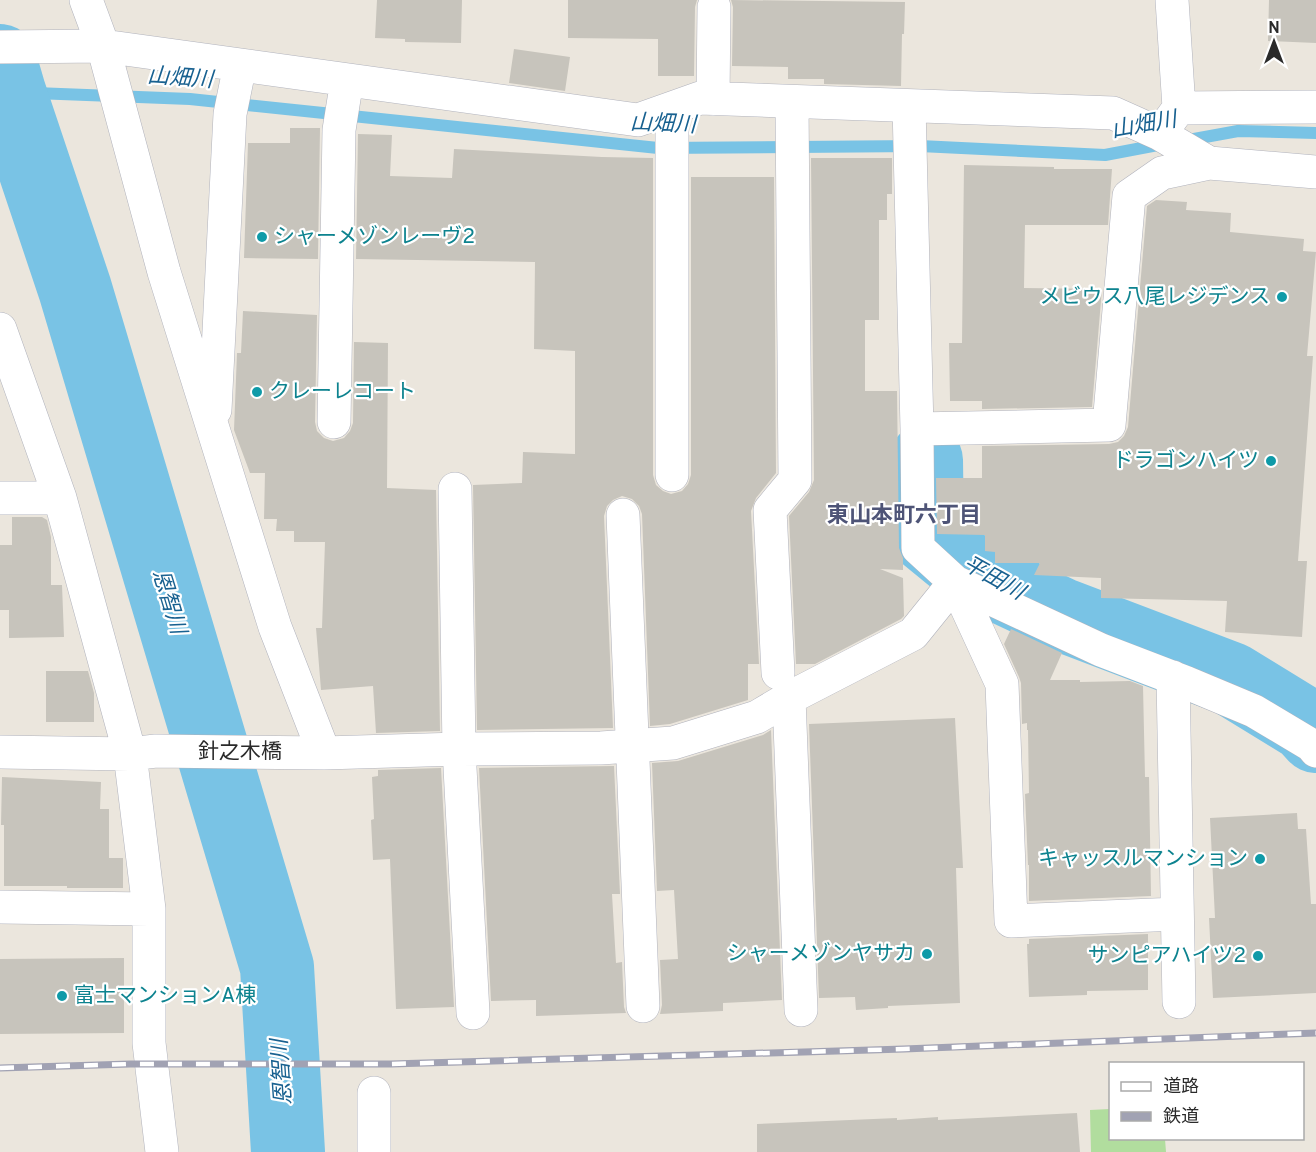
<svg xmlns="http://www.w3.org/2000/svg" width="1316" height="1152" font-family="Overpass,'Noto Sans JP',sans-serif">
<style>
.green{fill:#b1dd9e}
.lines{fill:none;stroke-linecap:round;stroke-linejoin:round}
.stream{stroke:#79c3e5;stroke-width:12}
.river{stroke:#79c3e5;stroke-width:74}
.building{fill:#c7c4bc}
.minor-casing{stroke:#b1b3bd;stroke-width:34}
.minor{stroke:#fff;stroke-width:33}
.rail-casing{stroke:#a1a2b3;stroke-width:7}
.rail{stroke:#fff;stroke-width:4.5;stroke-dasharray:14;stroke-linecap:butt}
.culture-dot{fill:#0f9aa8;stroke:#fff;stroke-width:2}
.labels{text-anchor:middle;dominant-baseline:central;stroke-width:4.5;stroke-linejoin:round;paint-order:stroke}
.culture-label{font-size:21px;fill:#0d838f;stroke:#fff;text-anchor:end}
.street-label{font-size:21px;fill:#2a2a2a;stroke:#fff}
.water-label{font-size:22px;font-style:italic;fill:#186190;stroke:#fff}
.neighbourhood-label{font-size:22px;font-weight:bold;fill:#4e5477;stroke:#fff}
</style>
<rect width="100%" height="100%" fill="#ebe6dd"/>
<path class="green" d="M1110,1109v29l55,1 1,13h-75l-1,-42z"/>
<g class="lines">
<path class="stream" d="M9,92l181,7 468,49 262,-2 185,9 58,-11
M1183,141l55,-10 78,2"/>
<path class="river" d="M0,61l9,31 66,197 202,678 11,185
M926,460l1,76 44,36 89,42 171,65 75,46 10,11"/>
</g>
<path class="building" d="M377,0h85l-1,43 -56,-1v-3l-30,-1z
M568,0h129l-2,7 -1,69h-36v-37l-90,-1z
M731,0l174,2 -1,32h-2l-1,52 -77,-2v-5h-36v-12l-56,-1 1,-59z
M1269,0h47v43l-48,-2z
M514,49l56,8 -5,34 -56,-8z
M290,128h30l-2,131 -74,-1 4,-115h42z
M358,134l34,1 -2,41 62,2 2,-29 148,8 51,1v317l3,10 7,6 8,3 11,-3 6,-7 3,-9v-298h83l2,296 -20,25 -5,13 8,153h-11v36l-78,24 -20,2 -8,-212 -3,-8 -7,-7 -10,-3 -9,4 -6,6 -3,10 9,212 -136,2 -4,-245 49,-2 1,-31 52,2v-103l-41,-2 1,-87 -179,-3z
M811,158h81v36h-5v26h-8v100h-14v71h32l2,157 4,10v12l-23,-1 23,9 1,38 -3,3 -86,45h-19l-7,-148 20,-24 5,-12z
M964,165l90,2v2h58l-4,56h-83l-1,63 78,1 -10,118 -110,2v-8h-32l-1,-58h13z
M1156,200l31,2 -1,8 45,3 -1,19 74,7 -1,12 13,1 -9,104h6l-15,205h9l-5,76 -77,-5 2,-31 -126,-3v-20l-67,-3 6,-12h-45v-11l-10,-1v-16l-48,-1 -1,-56h46v-32l127,-2 9,-2 6,-6 4,-9 19,-221z
M243,311l74,4 -2,107 2,9 7,7 9,3 11,-3 6,-7 3,-8 1,-81 34,1 -1,145 49,2 4,241 -64,2 -3,-47 -52,4 -5,-62h6l3,-86h-31v-11h-18l1,-12h-13l1,-46h-15l-16,-43 3,-77h4z
M12,517h30l5,3 4,17v48h11l2,52 -55,1v-28h-9v-65h12z
M1011,629l51,24 -12,27h30v2l50,-1 13,5 2,91h4l2,119 -122,5v-36h-1l-3,-71 4,-1 -1,-63h-1v-7l-5,1 -1,-41 -2,-6 -15,-33z
M46,671h42l6,22v29h-48z
M955,718l8,150h-7l4,135 -72,3v2l-32,2 -1,-13 -36,1 -10,-274z
M771,730l11,270 -59,3v8l-63,3 2,-9 -2,-45 18,-1 -4,-69 -17,1 -5,-128 26,-2 85,-26z
M614,766l6,128h-8l4,69 6,-1 2,45 2,6 -90,3v-16l-45,1 -12,-233z
M441,768l13,239 -58,2 -6,-150 -17,1 -2,-40 3,-1 -2,-42 6,-1v-6z
M2,777l99,5 -1,27h9v49h14v30h-56v-2h-63v-61h-3z
M1297,813l1,16h8l5,75h5v89l-103,5 -4,-80h6l-5,-100z
M1148,934v56l-61,1v4l-58,2 -2,-53h2v-5z
M124,958v75l-124,1v-75z
M1077,1113l3,39h-323v-28l140,-6v2l41,-3v3z"/>
<g class="lines">
<defs>
<path id="minor" d="M86,0l17,46 61,226 111,355 49,126
M0,47l103,-1 535,74 62,-22 413,15 47,21 49,29 107,9
M713,99l1,-92
M909,106l8,323 1,119 37,34 47,102 9,237 166,-7
M672,108v367
M1179,108l137,-1
M1160,134l19,-26 -7,-108
M0,329l60,169 70,256 19,155v134l13,109
M215,410l15,-296 10,-49
M334,422l5,-292 8,-50
M917,429l192,-4 20,-229 33,-23 47,-10
M455,489l4,260 14,264
M0,498h60
M623,515l20,491
M778,673l-8,-163 25,-30 -3,-378
M1173,677l6,325
M789,698l12,312
M0,752l130,2 26,-3 168,2 135,-4 142,-1 72,-5 84,-26 32,-19 124,-64 42,-52 146,68 86,33 67,28 57,34 5,6
M0,907l149,2
M374,1093v59"/>
</defs>
<use href="#minor" class="minor-casing"/>
<use href="#minor" class="minor"/>
<defs>
<path id="rail" d="M0,1068l130,-4h261l513,-15 412,-16"/>
</defs>
<use href="#rail" class="rail-casing"/>
<use href="#rail" class="rail"/>
</g>
<g class="culture-dot">
<circle cx="262" cy="237" r="6"/>
<circle cx="1282" cy="297" r="6"/>
<circle cx="257" cy="392" r="6"/>
<circle cx="1271" cy="461" r="6"/>
<circle cx="1260" cy="859" r="6"/>
<circle cx="927" cy="954" r="6"/>
<circle cx="1258" cy="956" r="6"/>
<circle cx="62" cy="996" r="6"/>
</g>
<g class="labels">
<g class="culture-label">
<text x="274" y="237" text-anchor="start">シャーメゾンレーヴ2</text>
<text x="1270" y="297">メビウス八尾レジデンス</text>
<text x="269" y="392" text-anchor="start">クレーレコート</text>
<text x="1259" y="461">ドラゴンハイツ</text>
<text x="1248" y="859">キャッスルマンション</text>
<text x="915" y="954">シャーメゾンヤサカ</text>
<text x="1246" y="956">サンピアハイツ2</text>
<text x="74" y="996" text-anchor="start">富士マンションA棟</text>
</g>
<g class="street-label">
<text x="240" y="752">針之木橋</text>
</g>
<g class="water-label">
<text transform="translate(180 79) rotate(4)">山畑川</text>
<text transform="translate(663 125) rotate(2)">山畑川</text>
<text transform="translate(1144 126) rotate(-10)">山畑川</text>
<text transform="translate(993 579) rotate(29)">平田川</text>
<text transform="translate(168 602) rotate(73)">恩智川</text>
<text transform="translate(283 1072) rotate(-94)">恩智川</text>
</g>
<g class="neighbourhood-label">
<text x="904" y="516">東山本町六丁目</text>
</g>
</g>
<rect x="1109" y="1062" width="195" height="78" fill="#ffffff" stroke="#aaaaaa" stroke-width="1.5"/>
<rect x="1121" y="1082" width="30" height="9" fill="#ffffff" stroke="#aaaaaa" stroke-width="1.5"/>
<text x="1163" y="1092" font-size="18" fill="#2a2a2a">道路</text>
<rect x="1121" y="1112" width="30" height="9" fill="#a1a2b3" stroke="#aaaaaa" stroke-width="1.5"/>
<text x="1163" y="1122" font-size="18" fill="#2a2a2a">鉄道</text>
<g transform="translate(1274 42)" stroke="#ffffff" stroke-width="4.5" paint-order="stroke">
<path d="M0-4.5L10 22L0 15L-10 22Z" fill="#2a2a2a"/>
<text y="-9" font-size="16" font-weight="bold" text-anchor="middle" fill="#2a2a2a">N</text>
</g>
</svg>
